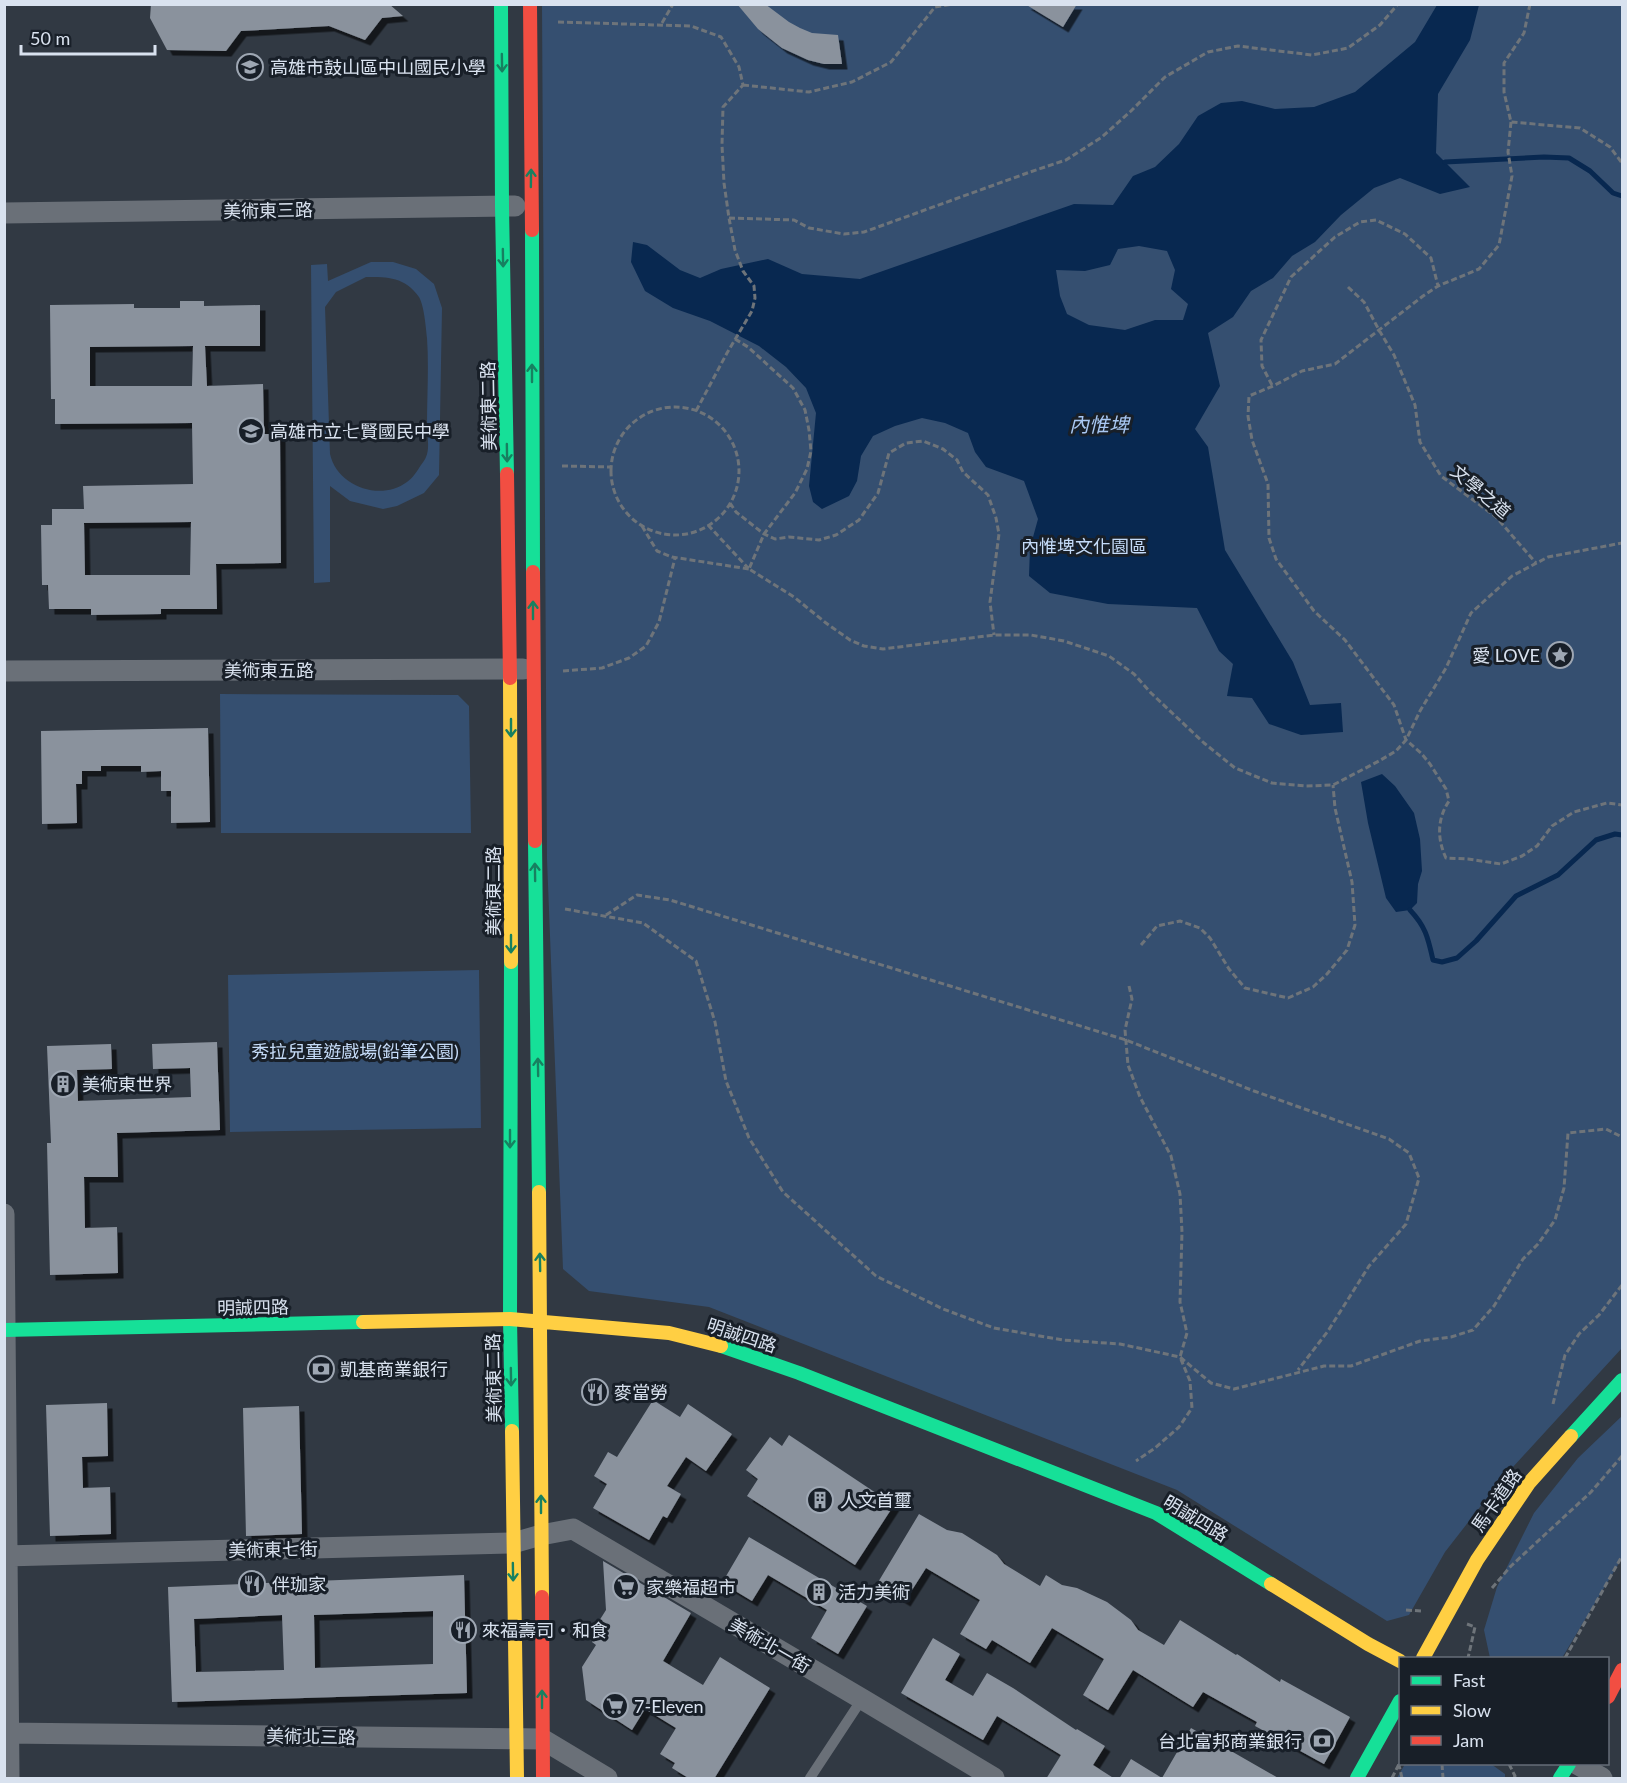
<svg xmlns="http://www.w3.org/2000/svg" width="1627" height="1783" font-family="Lato,'Noto Sans TC',sans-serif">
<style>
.green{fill:#354f70;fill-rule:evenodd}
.water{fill:#082850;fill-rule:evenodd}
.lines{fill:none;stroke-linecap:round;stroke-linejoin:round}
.stream{stroke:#082850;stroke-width:5}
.building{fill:#8a929d;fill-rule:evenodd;filter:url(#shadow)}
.path{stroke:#6e747a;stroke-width:3;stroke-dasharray:6 3;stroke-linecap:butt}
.lane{stroke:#6a7078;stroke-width:10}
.street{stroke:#6a7078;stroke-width:21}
.fast{stroke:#16e098;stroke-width:14}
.slow{stroke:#ffcf43;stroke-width:14}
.jam{stroke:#f24e42;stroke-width:14}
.oneway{stroke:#178060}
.labels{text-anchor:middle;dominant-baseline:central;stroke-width:6;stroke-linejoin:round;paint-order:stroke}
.poi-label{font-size:18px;fill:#d9e2ef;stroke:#181f28;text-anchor:start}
.street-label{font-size:18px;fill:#d9e2ef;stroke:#181f28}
.park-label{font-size:18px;fill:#c5dbf8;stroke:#181f28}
.water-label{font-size:20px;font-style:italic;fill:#a8c7f2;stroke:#181f28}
</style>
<defs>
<filter id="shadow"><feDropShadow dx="5.5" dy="5.5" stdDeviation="0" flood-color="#0009"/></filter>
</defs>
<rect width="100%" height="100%" fill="#313943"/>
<path class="green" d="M542,5h1080v1343l-121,132 -56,72 -36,63 -22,6 -210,-131 -468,-183 -120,-16 -26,-22 -16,-410z
M371,262h22l23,7 18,15 8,24 -3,167 -15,18 -27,13 -14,3 -33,-8 -20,-15v96l-16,1 -3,-318 16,-1 1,17zM366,277c22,0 39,0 53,20 5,8 7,31 8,41 2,28 0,58 0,87 0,9 3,24 -1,32 -1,3 -3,5 -5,8 -4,6 -8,13 -14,17 -27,20 -70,4 -77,-28l-5,-147 11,-15z
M220,694l238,1 11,11 2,127h-250z
M479,970l2,158 -251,4 -2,-157z
M1622,1416v142l-60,100h-72l-6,-28 13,-43 37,-74 44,-55z
M1405,1764h86l14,10v4h-108z"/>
<path class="water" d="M1437,5h42l-9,35 -32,54 -2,59 34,34 -30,7 -40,-16 -26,10 -33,27 -26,27 -23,14 -19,22 -22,13 -18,26 -25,16 12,53 -25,43 13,18 17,103 68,112 17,43 31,-2 2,29 -42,3 -32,-11 -17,-26 -25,-2 6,-32 -14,-13 -22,-43 -89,-4 -58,-11 -21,-17 1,-28 8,-29 -14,-38 -38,-14 -11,-15 -7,-19 -23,-10 -23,-5 -27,8 -22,10 -12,20 -4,25 -8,15 -27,13 -9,-7 -4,-16 7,-73 -10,-25 -20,-21 -27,-21 -49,-25 -37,-13 -28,-17 -14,-29 2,-20 14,3 33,25 20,8 21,-9 47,-10 34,15 58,5 214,-75 39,1 20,-29 22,-9 24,-23 19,-28 23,-13 21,-2 33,8 39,-2 41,-15 60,-50zM1139,246l28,5 8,19 -4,19 17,15 -5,16h-28l-30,10 -36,-5 -22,-11 -7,-18 -4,-26 29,1 25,-6 8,-16z
M1382,774l13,12 19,27 6,26 2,32 -4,13 -1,19 -7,7 -14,2 -10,-14 -18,-75 -7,-41z"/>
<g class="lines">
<path class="stream" d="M1445,162l99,-5 25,1 21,13 23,22 9,3
M1410,910c16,17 18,28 23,50l9,2 15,-4 19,-17 40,-45 42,-21 38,-35 19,-6 7,1"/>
</g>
<path class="building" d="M151,4h238l14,12 -21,2 -17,22 -36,-14 -88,5 -15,20 -59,-1 -17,-32z
M737,4h28l24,18 11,6 12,5 26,2 4,29h-18l-16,-4 -26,-12 -24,-19z
M1025,4h52l-14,23z
M180,301h24v5l56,-1v41h-55l2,40 56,-2 1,50h16l1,129 -65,1 1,45h-56v5l-70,1v-6h-42l-1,-24h-6l-1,-60h11v-16h32l-1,-23 110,-2 -1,-61 -137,1v-25h-4l-1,-94 84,-1v4h46zM193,346l-1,40h-102v-39zM191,522l-1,53h-105l-1,-52z
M208,728l2,94 -39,1v-32h-10v-20l-20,1v-6h-40v5h-19v13h-6l1,39 -35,1 -1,-93z
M217,1042l3,88 -103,3 1,44h-34l1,51 32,-1 1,46 -68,2 -3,-132h4l-4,-97 64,-2 1,25 -35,1 1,31 113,-4 -1,-29 -37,1 -1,-25z
M653,1400l27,17 8,-13 44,30 -26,37 -20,-14 -19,29 14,8 -14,24 -4,-2 -14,24 -56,-32 14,-24 -13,-8 14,-24 9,5z
M107,1403l1,53 -26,1 1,31 27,-1 1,47 -61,2 -4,-131z
M299,1406l3,128 -56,2 -3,-128z
M789,1435l105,70 -39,60 -108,-69 11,-17 -12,-9 24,-33 12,9z
M919,1514l28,16 15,3 35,22 7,9 36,22 6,-11 16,10 15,3 30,14 24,18 7,10 26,15 16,-25 56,35 1,-1 43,28 1,-3 69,38 -26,47 -69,-38 2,-4 -54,-30 -10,15 -60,-37 -25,40 -25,-15 21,-36 -52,-31 -22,35 -38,-23 -6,9 -26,-15 20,-34 -54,-32 -21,33 -28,-17z
M749,1537l118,69 -29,48 -27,-16 16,-28 -59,-35 -16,26 -30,-18z
M603,1561l88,52 -28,48 40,24 17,-28 50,31 -56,91h-24l-18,-11 3,-5 -15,-9 16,-26 -31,-19 -13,21 -46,-30 -4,-33 14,-22 -4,-3 1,-3 -4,-2 17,-27z
M464,1575l3,118 -295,9 -4,-115zM433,1611v53l-118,4 -1,-53zM282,1615l2,55 -88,2 -2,-53z
M933,1638l27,16 -15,26 28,16 14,-23 26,15 63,42 1,-1 28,17 -12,19 22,14h-69l15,-24 -64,-39 -14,24 -82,-47z
M1191,1728l89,51h-161l12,-20 31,19z"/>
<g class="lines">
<path class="path" d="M1530,4l-6,29 -20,30v29l7,30 69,6 30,19 12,16
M558,22l133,4 30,11 18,30 4,18 -20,22 -1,38 2,38 5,35 6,32 8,21 11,15 1,12 -3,13 -25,42 -31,58
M662,23l11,-19
M743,85l66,7 43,-10 39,-20 44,-55 19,-3
M1511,122l-3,30 4,24 -13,69 -20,24 -41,17 -15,10 -88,68 -33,7 -29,15 -24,10 -1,20 4,24 16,44 1,54 7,21 38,52 31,29 49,65 12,35 15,13 9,11 16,25 3,12c-12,18 -12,38 -3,57l22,1 33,5 21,-8 15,-10 15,-20 22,-14 33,-9 15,2
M729,218l65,2 15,8 35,6 20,-2 166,-60 36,-12 36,-23 29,-26 34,-34 43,-25 30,-6 74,9 36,-7 32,-23 18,-21
M1348,287l16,15 15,28 15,25 21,50 5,37 21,34 55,41 40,46
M735,339l13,8 45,41 12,22 4,20 2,21 -4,18 -12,24 -31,41 -15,35 45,28 32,26 24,17 14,6 19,3 111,-14h37l33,6 45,15 25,18 17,19 53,50 31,25 37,15 34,3 27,-1 46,-24 17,-10 10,-11 14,-29 26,-43 25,-55 41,-37 36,-19 74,-14
M1272,385l-10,-19 -1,-26 30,-63 44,-40 25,-15 16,-2 29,14 26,24 7,28
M611 471a64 64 0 1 1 128 0a64 64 0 1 1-128 0Z
M562,466l49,1
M730,503l6,9 28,22 11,5 14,-2 30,3 17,-5 23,-15 19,-27 11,-40 17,-10 17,-2 20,8 14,11 6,12 25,23 8,23 3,16 -9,68 4,33
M708,525l40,43
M642,526l15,25 15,6 77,12
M563,671l39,-3 27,-10 17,-12 13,-24 16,-64
M565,909l78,14 53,38 19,61 11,59 23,57 34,54 93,84 67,33 51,19 69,12 57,4 60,13 31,26 23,6 90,-23h27l69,-25 31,-4 22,-7 21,-24 29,-47 15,-15 17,-24 9,-32 4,-55 38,-4 16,8
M606,915l31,-20 33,5 456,140 128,51 135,48 20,14 10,25 -13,46 -37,42 -41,65 -30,39
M1141,945l16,-19 23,-5 20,7 10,10 19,31 16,19 43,10 25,-11 14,-13 20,-24 8,-25 -3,-43 -17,-74 -2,-23
M1129,986l3,13 -7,31 3,35 12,32 31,59 9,38 2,38 -2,70 7,31 -7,24 10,24 2,27 -13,19 -24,21 -19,13
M1553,1404l12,-49 14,-21 20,-19 23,-30
M1492,1588l19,-22 80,-74 31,-36
M1406,1610l15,1
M1467,1624l8,3 -7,31
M1565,1658l57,-102
M1442,1764l1,14
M1509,1764l6,12 -1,2
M1392,1778l8,-16
M1402,1778l-3,-13 5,-1"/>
<path class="lane" d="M810,1778l52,-79"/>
<path class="street" d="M4,213l511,-7
M4,671l519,-2
M4,1214l5,564
M4,1556l509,-13 28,-8 32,-6 289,170 132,79
M4,1733l538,6 65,39
M1577,1764l25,14"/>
<path class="fast" d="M501,4l1,203 5,267
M532,230l1,342
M535,841l4,351
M511,962l-1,357 2,112
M4,1330l359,-8
M721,1346l78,27 357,140 115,71
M1571,1436l51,-56
M1357,1778l43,-77
M1560,1778l9,-14"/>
<path class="slow" d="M510,678l1,284
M539,1192l3,405
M363,1322l147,-3 159,14 52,13
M512,1431l5,347
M1271,1584l97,60 32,17
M1423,1658l54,-98 52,-77 42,-47"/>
<path class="jam" d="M530,4l2,226
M507,474l3,204
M533,572l2,269
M542,1597l1,181
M1608,1697l14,-27"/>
</g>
<defs><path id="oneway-shaft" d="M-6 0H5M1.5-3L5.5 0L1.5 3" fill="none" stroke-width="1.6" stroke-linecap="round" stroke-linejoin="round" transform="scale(1.5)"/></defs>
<g class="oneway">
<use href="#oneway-shaft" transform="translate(502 63) rotate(89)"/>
<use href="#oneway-shaft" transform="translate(531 178) rotate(-89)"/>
<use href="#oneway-shaft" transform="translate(503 258) rotate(89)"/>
<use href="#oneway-shaft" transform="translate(532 373) rotate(-90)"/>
<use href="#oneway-shaft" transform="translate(507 453) rotate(89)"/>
<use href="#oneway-shaft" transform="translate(533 610) rotate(-90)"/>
<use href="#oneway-shaft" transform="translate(511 728) rotate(90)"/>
<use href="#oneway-shaft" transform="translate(535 872) rotate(-91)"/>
<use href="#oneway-shaft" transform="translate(511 944) rotate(90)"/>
<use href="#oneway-shaft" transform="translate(538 1067) rotate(-91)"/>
<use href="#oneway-shaft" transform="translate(510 1139) rotate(90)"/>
<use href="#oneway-shaft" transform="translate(540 1262) rotate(-91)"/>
<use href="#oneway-shaft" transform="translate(511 1377) rotate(89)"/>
<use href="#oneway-shaft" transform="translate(541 1504) rotate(-90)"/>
<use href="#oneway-shaft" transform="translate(513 1572) rotate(89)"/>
<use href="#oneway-shaft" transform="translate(542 1699) rotate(-90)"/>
</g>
<defs>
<symbol id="school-ring" viewBox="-11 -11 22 22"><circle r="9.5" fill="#181f28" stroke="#9ea7b3" stroke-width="1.5"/><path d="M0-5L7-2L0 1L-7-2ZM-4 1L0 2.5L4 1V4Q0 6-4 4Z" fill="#9ea7b3"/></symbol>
<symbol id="sight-ring" viewBox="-11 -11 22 22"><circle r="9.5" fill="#181f28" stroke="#9ea7b3" stroke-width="1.5"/><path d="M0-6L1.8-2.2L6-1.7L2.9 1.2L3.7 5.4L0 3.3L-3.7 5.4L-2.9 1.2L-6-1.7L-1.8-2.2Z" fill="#9ea7b3"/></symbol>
<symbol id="building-ring" viewBox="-11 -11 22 22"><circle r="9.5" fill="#181f28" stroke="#9ea7b3" stroke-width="1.5"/><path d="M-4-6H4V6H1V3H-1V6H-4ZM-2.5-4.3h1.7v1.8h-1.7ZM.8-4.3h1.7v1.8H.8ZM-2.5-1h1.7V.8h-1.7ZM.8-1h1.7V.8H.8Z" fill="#9ea7b3"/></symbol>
<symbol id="bank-ring" viewBox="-11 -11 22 22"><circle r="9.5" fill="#181f28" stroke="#9ea7b3" stroke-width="1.5"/><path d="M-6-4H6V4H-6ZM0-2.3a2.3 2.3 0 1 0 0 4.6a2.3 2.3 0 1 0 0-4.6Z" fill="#9ea7b3"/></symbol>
<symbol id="restaurant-ring" viewBox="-11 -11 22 22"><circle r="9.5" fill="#181f28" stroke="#9ea7b3" stroke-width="1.5"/><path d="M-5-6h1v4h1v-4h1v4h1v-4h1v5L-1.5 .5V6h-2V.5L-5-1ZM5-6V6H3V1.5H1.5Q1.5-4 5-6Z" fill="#9ea7b3"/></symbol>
<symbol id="supermarket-ring" viewBox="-11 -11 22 22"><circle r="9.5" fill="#181f28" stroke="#9ea7b3" stroke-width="1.5"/><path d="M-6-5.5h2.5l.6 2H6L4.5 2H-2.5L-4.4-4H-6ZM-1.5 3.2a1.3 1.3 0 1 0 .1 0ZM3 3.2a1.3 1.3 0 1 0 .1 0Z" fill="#9ea7b3"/></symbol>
</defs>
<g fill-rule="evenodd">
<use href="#school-ring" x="235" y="52" width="30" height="30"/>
<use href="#school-ring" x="236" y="416" width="30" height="30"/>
<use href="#sight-ring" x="1545" y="640" width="30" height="30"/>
<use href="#building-ring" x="48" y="1069" width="30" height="30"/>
<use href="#bank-ring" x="306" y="1354" width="30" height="30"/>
<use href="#restaurant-ring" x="580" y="1377" width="30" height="30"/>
<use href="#building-ring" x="805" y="1485" width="30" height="30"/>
<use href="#restaurant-ring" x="237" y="1569" width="30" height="30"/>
<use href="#supermarket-ring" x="611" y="1572" width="30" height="30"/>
<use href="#building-ring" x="804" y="1577" width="30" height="30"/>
<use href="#restaurant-ring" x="448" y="1615" width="30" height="30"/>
<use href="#supermarket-ring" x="600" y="1691" width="30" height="30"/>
<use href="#bank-ring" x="1307" y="1726" width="30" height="30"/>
</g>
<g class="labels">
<g class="poi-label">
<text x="270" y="67">高雄市鼓山區中山國民小學</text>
<text x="270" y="431">高雄市立七賢國民中學</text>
<text x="1540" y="655" text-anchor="end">愛 LOVE</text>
<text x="82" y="1084">美術東世界</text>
<text x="340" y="1369">凱基商業銀行</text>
<text x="614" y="1392">麥當勞</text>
<text x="840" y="1500">人文首璽</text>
<text x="272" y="1584">伴珈家</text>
<text x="646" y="1587">家樂福超市</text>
<text x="838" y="1592">活力美術</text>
<text x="482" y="1630">來福壽司‧和食</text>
<text x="634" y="1706">7-Eleven</text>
<text x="1302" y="1741" text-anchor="end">台北富邦商業銀行</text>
</g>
<g class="street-label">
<text transform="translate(268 210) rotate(-1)">美術東三路</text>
<text transform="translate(488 406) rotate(-91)">美術東二路</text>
<text transform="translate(1481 491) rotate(40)">文學之道</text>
<text x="269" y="670">美術東五路</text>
<text transform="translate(493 891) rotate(-90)">美術東二路</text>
<text transform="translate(253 1307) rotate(-1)">明誠四路</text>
<text transform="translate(742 1335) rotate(18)">明誠四路</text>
<text transform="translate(493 1378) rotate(-91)">美術東二路</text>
<text transform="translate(1496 1500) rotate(-55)">馬卡道路</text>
<text transform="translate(1196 1518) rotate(31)">明誠四路</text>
<text transform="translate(273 1549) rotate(-1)">美術東七街</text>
<text transform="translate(770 1645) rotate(30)">美術北一街</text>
<text transform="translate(311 1736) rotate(1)">美術北三路</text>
</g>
<g class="park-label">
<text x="1084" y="546">內惟埤文化園區</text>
<text x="355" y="1051">秀拉兒童遊戲場(鉛筆公園)</text>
</g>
<g class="water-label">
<text x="1099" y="424">內惟埤</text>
</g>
</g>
<rect width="1627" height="1783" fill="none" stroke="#d9e2ef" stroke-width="12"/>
<rect x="1399" y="1657" width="210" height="108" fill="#181f28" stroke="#656d78" stroke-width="1.5"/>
<rect x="1411" y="1676" width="30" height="9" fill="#16e098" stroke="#656d78" stroke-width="1.5"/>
<text x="1453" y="1687" font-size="18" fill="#d9e2ef">Fast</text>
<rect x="1411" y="1706" width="30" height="9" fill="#ffcf43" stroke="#656d78" stroke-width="1.5"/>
<text x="1453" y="1717" font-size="18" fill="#d9e2ef">Slow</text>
<rect x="1411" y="1736" width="30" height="9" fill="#f24e42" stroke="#656d78" stroke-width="1.5"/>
<text x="1453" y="1747" font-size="18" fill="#d9e2ef">Jam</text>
<path d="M21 45v9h134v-9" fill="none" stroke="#d9e2ef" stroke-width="3"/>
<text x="30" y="45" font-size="18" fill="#d9e2ef" stroke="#181f28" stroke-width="4.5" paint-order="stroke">50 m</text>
</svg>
